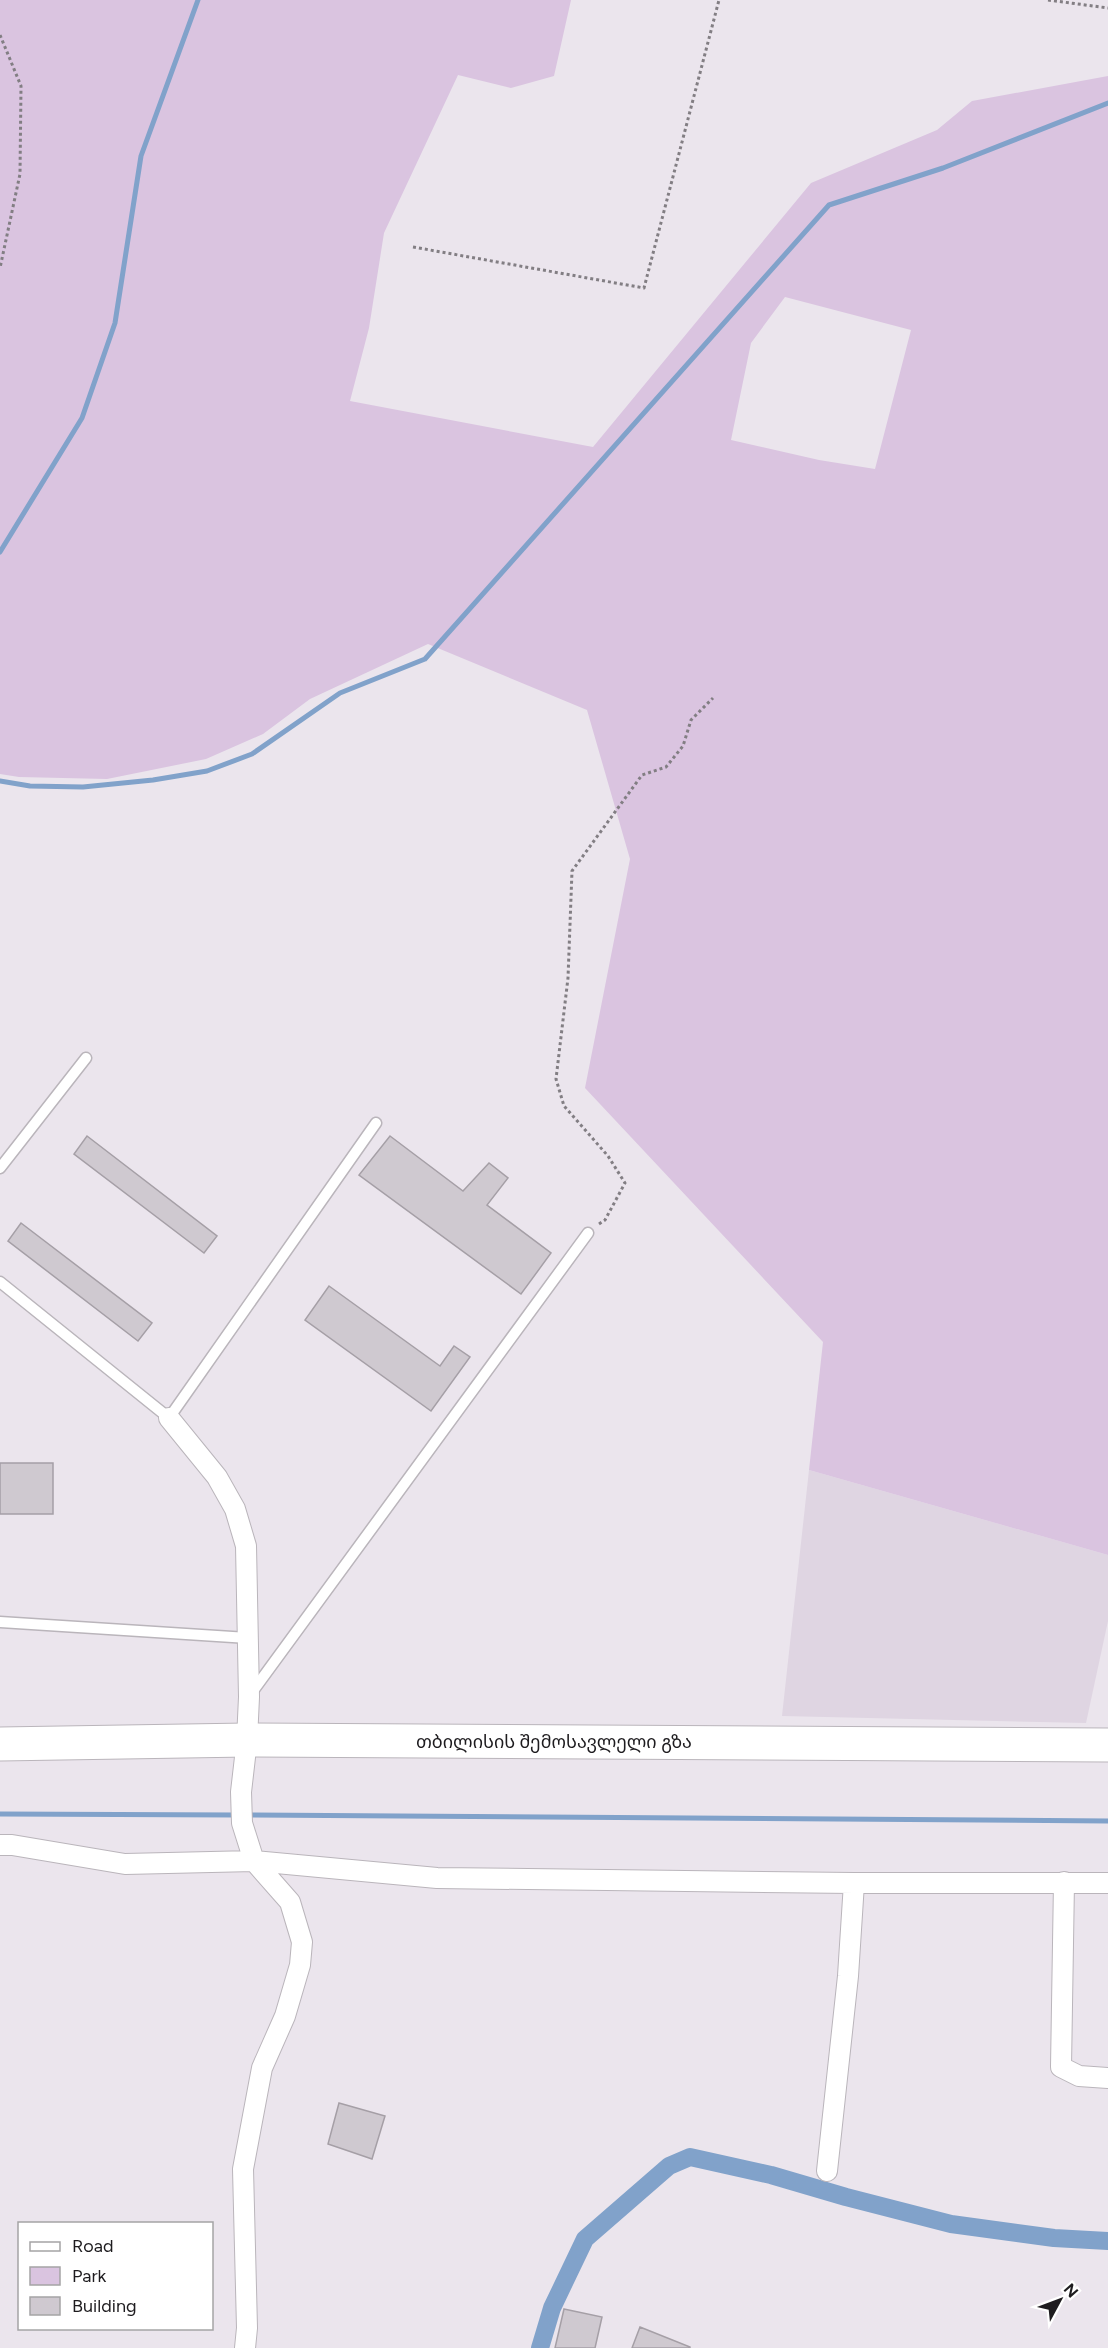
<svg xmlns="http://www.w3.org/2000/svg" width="1108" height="2348" font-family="Figtree,'Noto Sans Georgian',sans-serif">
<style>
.built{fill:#dfd5e2}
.green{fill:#dac4e0;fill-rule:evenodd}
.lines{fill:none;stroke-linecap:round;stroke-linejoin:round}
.stream{stroke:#81a2ca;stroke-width:5}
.canal{stroke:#81a2ca;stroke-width:18}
.building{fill:#cfc9d0;stroke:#a59fa6;stroke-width:1.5}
.service-casing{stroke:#bab5bb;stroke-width:13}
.minor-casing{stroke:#bab5bb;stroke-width:22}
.trunk-casing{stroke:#bab5bb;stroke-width:35}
.path{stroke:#827e83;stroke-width:3;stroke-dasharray:3 3;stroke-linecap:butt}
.service{stroke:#fff;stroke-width:10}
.minor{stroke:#fff;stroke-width:20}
.trunk{stroke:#fff;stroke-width:33}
.labels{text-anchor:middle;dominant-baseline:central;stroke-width:6;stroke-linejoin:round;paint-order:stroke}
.street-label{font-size:18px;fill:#1e1c1f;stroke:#fff}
</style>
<rect width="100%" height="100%" fill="#ebe5ed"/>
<path class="built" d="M809,1470l299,85v66l-22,102 -304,-7z"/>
<path class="green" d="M0,0h571l-17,76 -43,12 -53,-13 -74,158 -15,95 -19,73 243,46 218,-264 126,-53 35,-29 136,-25v1479l-299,-85 14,-128 -238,-254 45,-229 -43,-149 -159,-66 -118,55 -47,35 -57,25 -99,20 -88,-2 -19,-3zM785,297l126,33 -36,139 -56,-9 -88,-20 20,-97z"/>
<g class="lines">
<path class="stream" d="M0,552l82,-134 33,-95 26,-167 57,-156
M0,781l30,5 53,1 70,-7 54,-9 45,-17 88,-61 85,-34 404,-454 114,-37 165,-65
M0,1814l236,1
M246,1815l862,6"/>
<path class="canal" d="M540,2348l12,-40 33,-69 84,-73 21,-9 81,18 75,22 105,27 103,14 54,3"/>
</g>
<path class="building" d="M87,1136l130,100 -13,17 -130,-99z
M390,1136l73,55 26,-28 19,15 -21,27 64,48 -30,41 -162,-119z
M21,1223l131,100 -14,18 -130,-100z
M329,1286l111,80 14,-20 16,11 -39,54 -126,-91z
M0,1463h53v51h-53z
M339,2103l46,13 -13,43 -44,-15z
M564,2309l38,8 -7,31h-40z
M640,2327l50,20v1h-58z"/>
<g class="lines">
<defs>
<path id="service" d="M0,1168l86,-110
M0,1282l169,136 207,-295
M0,1622l248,16
M250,1695l338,-462"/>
<path id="minor" d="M169,1418l48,59 18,32 11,37 3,151 -2,43 -6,52 1,31 12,38 36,41 12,40 -2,23 -15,51 -23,52 -19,101 4,159 -2,20
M0,1845h12l113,19 129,-3 183,17 417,5h254
M1064,1882l-3,185 18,9 29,2
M827,2171l21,-195 6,-93"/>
<path id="trunk" d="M0,1744l247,-4 861,5"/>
</defs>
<use href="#service" class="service-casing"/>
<use href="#minor" class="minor-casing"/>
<use href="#trunk" class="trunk-casing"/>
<path class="path" d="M1048,0l60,8
M0,35l21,51 -1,88 -20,94
M413,247l231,41 75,-288
M599,1224l6,-4 20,-37 -17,-27 -44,-50 -8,-27 12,-101 4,-107 70,-96 24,-8 17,-21 8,-26 22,-22"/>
<use href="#service" class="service"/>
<use href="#minor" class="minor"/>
<use href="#trunk" class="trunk"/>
</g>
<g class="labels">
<g class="street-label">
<text x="554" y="1742">თბილისის შემოსავლელი გზა</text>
</g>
</g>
<rect x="18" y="2222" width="195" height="108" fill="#ffffff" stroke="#a5a4a5" stroke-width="1.5"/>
<rect x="30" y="2242" width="30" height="9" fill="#ffffff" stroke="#a5a4a5" stroke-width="1.5"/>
<text x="72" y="2252" font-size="18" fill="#1e1c1f">Road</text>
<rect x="30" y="2267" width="30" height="18" fill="#dac4e0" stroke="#a5a4a5" stroke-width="1.5"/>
<text x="72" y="2282" font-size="18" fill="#1e1c1f">Park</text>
<rect x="30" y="2297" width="30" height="18" fill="#cfc9d0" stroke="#a5a4a5" stroke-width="1.5"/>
<text x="72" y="2312" font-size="18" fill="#1e1c1f">Building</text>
<g transform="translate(1060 2300) rotate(49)" stroke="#ffffff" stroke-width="4.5" paint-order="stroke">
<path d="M0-4.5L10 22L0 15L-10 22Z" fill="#1e1c1f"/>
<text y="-9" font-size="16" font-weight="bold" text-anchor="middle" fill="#1e1c1f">N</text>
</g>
</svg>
